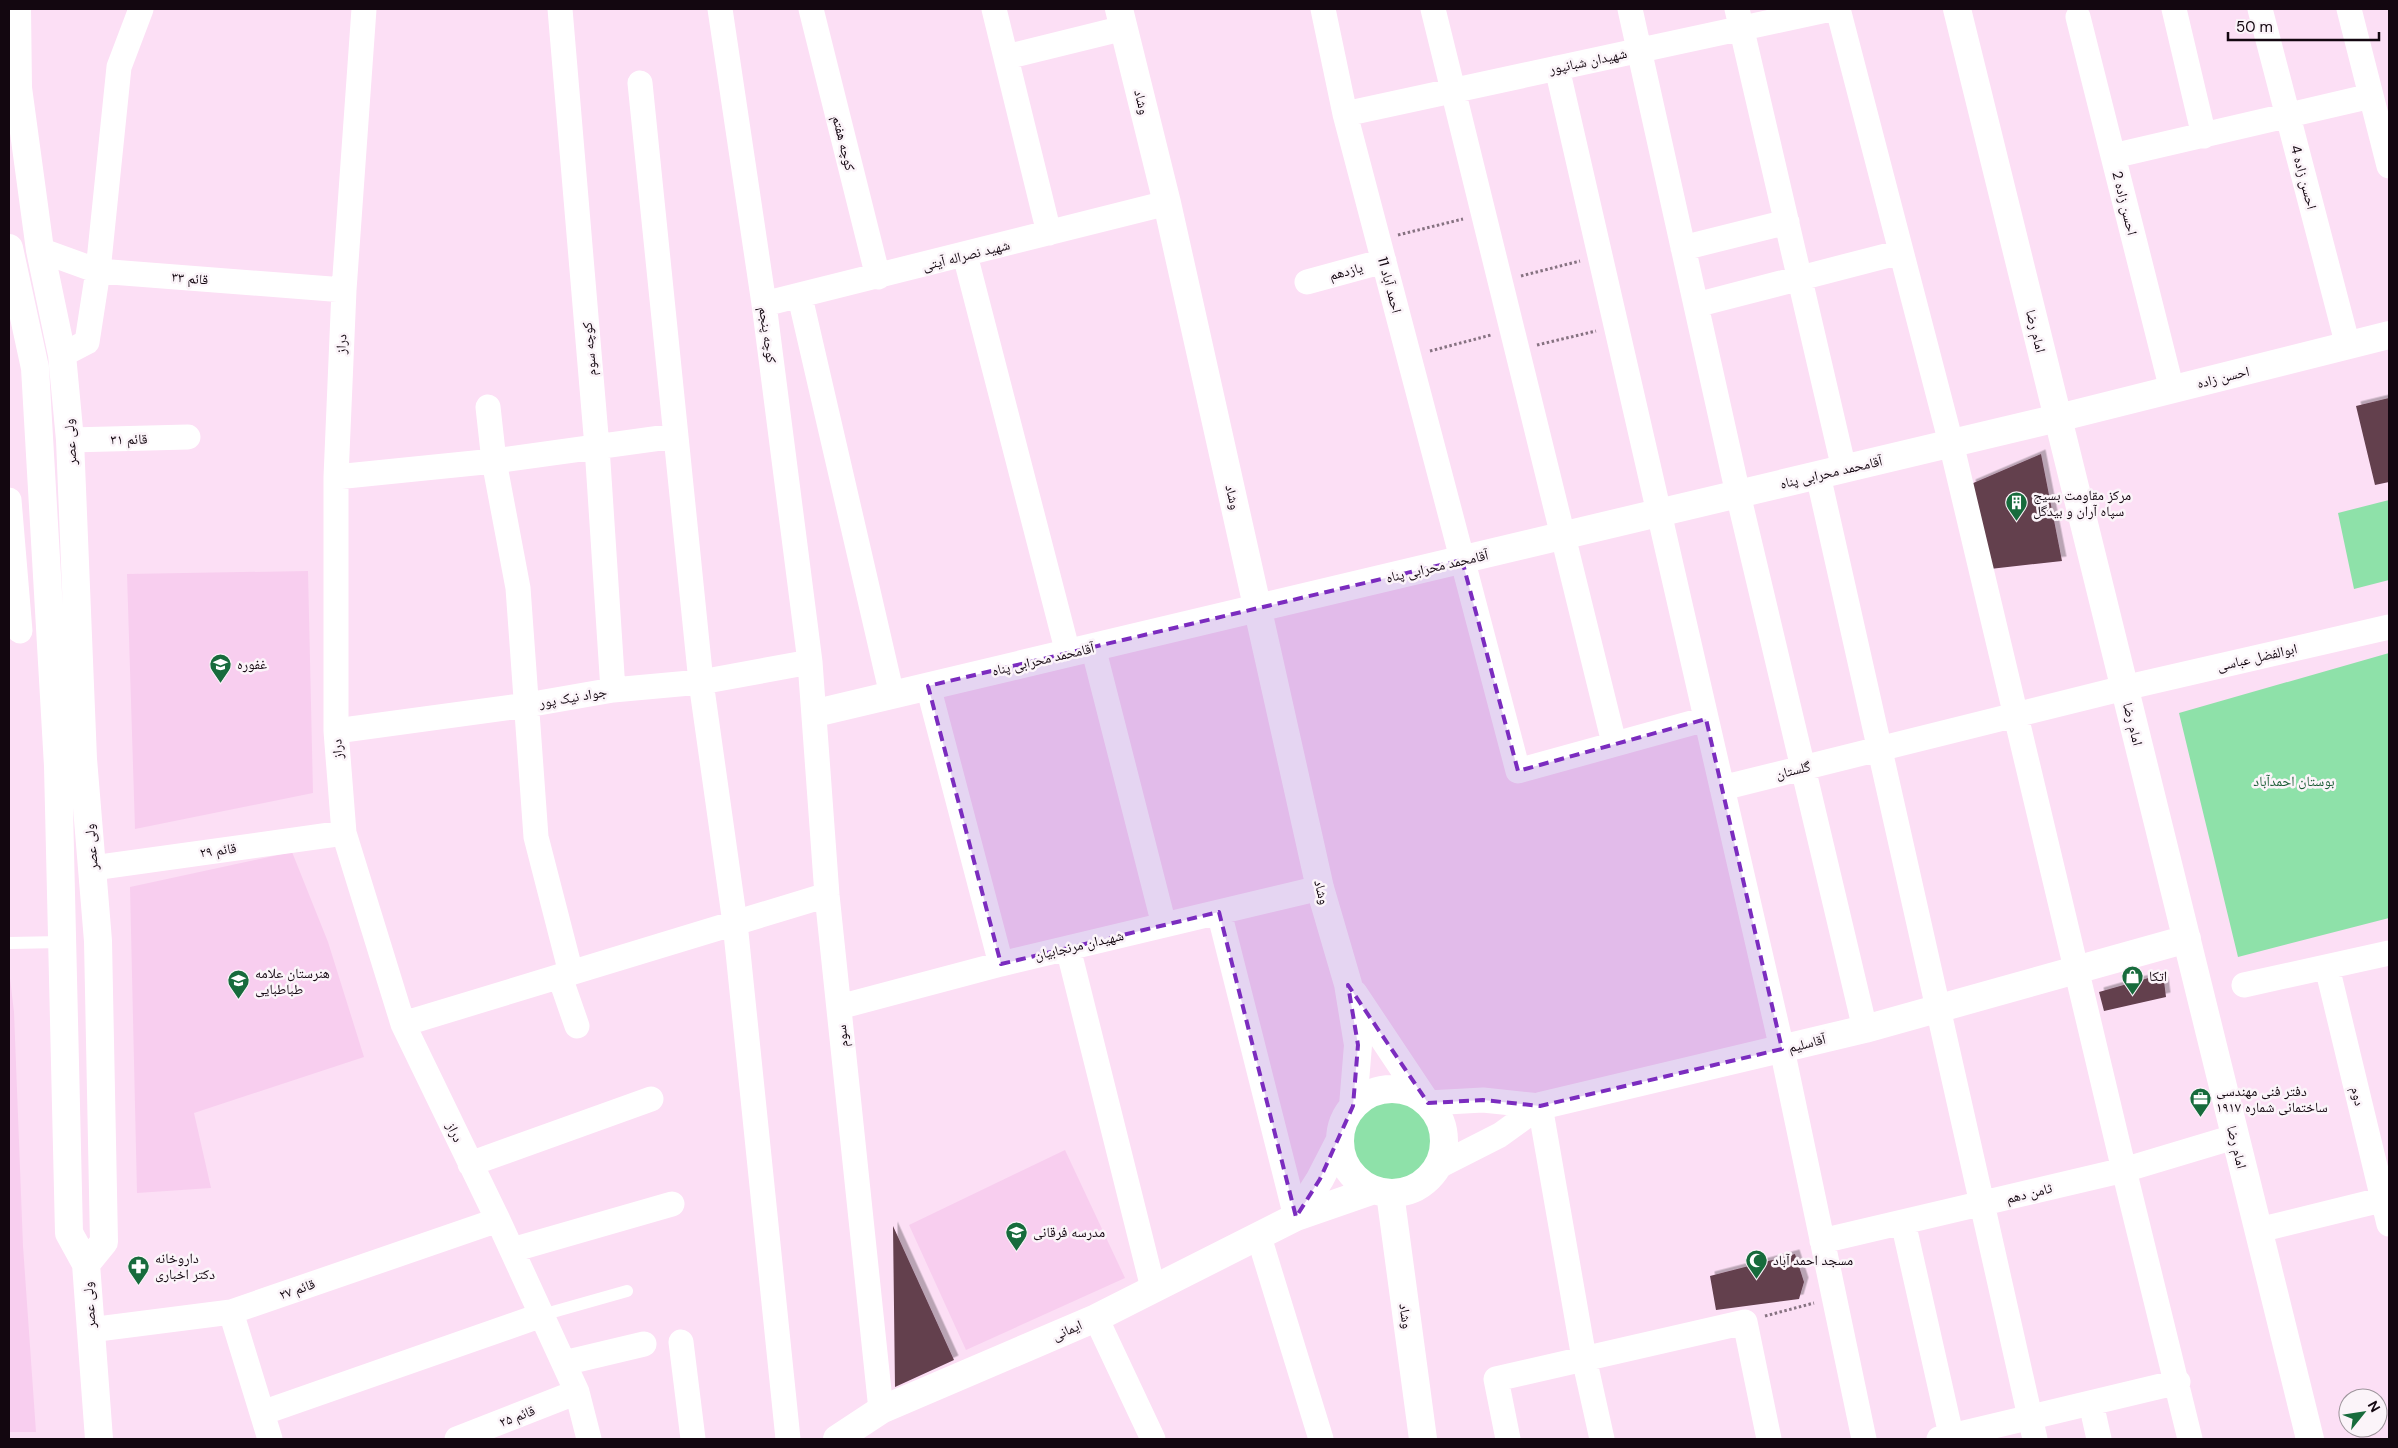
<svg xmlns="http://www.w3.org/2000/svg" width="2398" height="1448" font-family="'DM Sans','Noto Naskh Arabic',sans-serif">
<style>
.built{fill:#f8ceef}
.green{fill:#8ee1a9}
.building{fill:#633f4e;filter:url(#shadow)}
.lines{fill:none;stroke-linecap:round;stroke-linejoin:round}
.path{stroke:#867281;stroke-width:3;stroke-dasharray:2.5 2.5;stroke-linecap:butt}
.lane{stroke:#fff;stroke-width:12}
.street{stroke:#fff;stroke-width:25}
.secondary{stroke:#fff;stroke-width:28}
.marked{fill:#7b2cbf;fill-opacity:0.2;stroke:#7b2cbf;stroke-width:4;stroke-dasharray:10 6;stroke-linejoin:round}
.labels{text-anchor:middle;dominant-baseline:central;stroke-width:5;stroke-linejoin:round;paint-order:stroke}
.street-label{font-size:14px;fill:#130710;stroke:#fbf4f9}
.poi-label{font-size:14px;fill:#130710;stroke:#fbf4f9;text-anchor:start}
.park-label{font-size:14px;fill:#1b5d36;stroke:#fbf4f9}
</style>
<defs>
<filter id="shadow"><feDropShadow dx="4.5" dy="-4.5" stdDeviation="0" flood-color="#0004"/></filter>
</defs>
<rect width="100%" height="100%" fill="#fcdff5"/>
<path class="built" d="M308,571l5,222 -178,36 -8,-255z
M292,852l36,90 36,115 -170,56 17,75 -74,5 -7,-306z
M9,970l5,42 9,234 13,186h-27z
M1065,1150l60,128 -159,72 -57,-125z"/>
<path class="green" d="M2389,500v80l-35,9 -16,-76z
M2389,653v265l-151,39 -59,-244z
M1387,1096l41,7c-1,20 14,35 6,56 -5,11 -14,19 -24,24 -9,5 -17,4 -26,2 -36,-6 -53,-49 -25,-76 8,-7 18,-10 28,-13z"/>
<path class="building" d="M2389,398v84l-14,3 -19,-79z
M2041,454l21,107 -72,8 -19,-85z
M2152,977l12,4 2,16 -62,14 -5,-19z
M893,1226l61,134 -59,27z
M1795,1254l9,28 -5,17 -83,11 -6,-34z"/>
<g class="lines">
<path class="path" d="M1398,235l65,-16
M1521,276l59,-15
M1537,345l59,-14
M1430,351l61,-16
M1765,1316l49,-13"/>
<path class="lane" d="M9,943l53,-1
M542,1315l85,-24"/>
<path class="street" d="M364,9l-20,281 -8,187v254l8,102 59,191 95,196 79,172 12,47
M560,9l37,438 16,243
M720,9l44,295 46,358 17,233 54,515
M811,9l67,268
M994,9l55,224
M1323,9l22,105 173,657 188,-52
M1433,9l181,734
M1630,9l108,485 127,535
M1737,9l107,460
M1838,9l113,434 173,727 66,269
M2174,9l30,127
M2260,9l88,337
M2349,9l40,157
M2078,17l94,373
M1006,57l118,-29
M1557,68l225,981 82,390
M640,83l61,599 34,241 53,516
M1345,114l486,-105
M2113,156l258,-60
M1683,248l104,-26
M40,250l58,21 246,19
M965,255l103,398
M1307,282l77,-21
M800,297l92,398
M764,304l403,-101
M1696,305l205,-53
M62,355l25,-13 11,-71 21,-204 22,-58
M488,407l6,54 24,127 18,249 35,136
M70,440l118,-3
M1818,475l217,964
M336,477l158,-16 181,-25
M9,500l11,131
M1093,647l71,278
M928,686l73,278
M336,731l191,-26 86,-15 88,-8 109,-20
M1722,788l402,-100 265,-61
M93,868l251,-35
M1219,912l77,305
M1068,948l85,340
M2327,967l62,257
M560,977l17,49
M2244,985l145,-32
M839,1007l162,-43 319,-76
M403,1024l424,-129
M1428,1103l55,-3 57,6
M1540,1106l44,252 18,81
M470,1164l181,-65
M1437,1167l63,-32 40,-29
M1903,1222l49,217
M2259,1230l130,-32
M1259,1237l62,202
M1822,1241l302,-71 110,-33
M512,1250l160,-46
M231,1312l39,127
M1096,1318l57,121
M90,1330l141,-18 267,-92
M681,1342l12,97
M564,1363l80,-19
M2091,1403l8,36
M262,1413l280,-98
M457,1439l120,-47
M1508,1439l-12,-60 249,-57 24,117
M1939,1439l239,-57"/>
<path class="secondary" d="M17,9l1,79 22,162 22,105 8,85 13,319 15,182 6,301 -18,22 13,175
M1119,9l48,194 153,685 28,96 10,61 -5,61
M1957,9l353,1430
M9,248l26,120 23,398 11,467 17,31
M816,713l1242,-295 331,-83
M1354,994l70,105
M1340 1141a52 52 0 1 1 104 0a52 52 0 1 1-104 0Z
M1540,1106l325,-77 322,-90
M1340,1140l-20,39 -24,38 78,-27
M1390,1193l33,246
M837,1439l44,-29 215,-92 200,-101"/>
</g>
<path class="marked" d="M1462,560l56,211 188,-52 76,330 -242,57 -57,-6 -55,3 -80,-118 10,60 -5,61 -33,73 -24,38 -77,-305 -218,52 -73,-278z"/>
<defs>
<symbol id="building-pin" viewBox="-11 -11 22 30"><path d="M0 17L-7.5 6A9.5 9.5 0 1 1 7.5 6Z" fill="#176b3c" stroke="#fbf4f9"/><path d="M-4-6H4V6H1V3H-1V6H-4ZM-2.5-4.3h1.7v1.8h-1.7ZM.8-4.3h1.7v1.8H.8ZM-2.5-1h1.7V.8h-1.7ZM.8-1h1.7V.8H.8Z" fill="#fff"/></symbol>
<symbol id="school-pin" viewBox="-11 -11 22 30"><path d="M0 17L-7.5 6A9.5 9.5 0 1 1 7.5 6Z" fill="#176b3c" stroke="#fbf4f9"/><path d="M0-5L7-2L0 1L-7-2ZM-4 1L0 2.5L4 1V4Q0 6-4 4Z" fill="#fff"/></symbol>
<symbol id="shop-pin" viewBox="-11 -11 22 30"><path d="M0 17L-7.5 6A9.5 9.5 0 1 1 7.5 6Z" fill="#176b3c" stroke="#fbf4f9"/><path d="M-5-2.5h2.3a2.7 3.5 0 0 1 5.4 0H5L5.5 6h-11ZM-1.5-2.5h3a1.5 2.3 0 0 0-3 0Z" fill="#fff"/></symbol>
<symbol id="office-pin" viewBox="-11 -11 22 30"><path d="M0 17L-7.5 6A9.5 9.5 0 1 1 7.5 6Z" fill="#176b3c" stroke="#fbf4f9"/><path d="M-6-3h4V-5.5h4V-3h4V5H-6ZM-1-4.5V-3h2v-1.5ZM-6 0V1H6V0Z" fill="#fff"/></symbol>
<symbol id="mosque-pin" viewBox="-11 -11 22 30"><path d="M0 17L-7.5 6A9.5 9.5 0 1 1 7.5 6Z" fill="#176b3c" stroke="#fbf4f9"/><path d="M3.5-4.9A6 6 0 1 0 3.5 4.9A5 5 0 1 1 3.5-4.9Z" fill="#fff"/></symbol>
<symbol id="pharmacy-pin" viewBox="-11 -11 22 30"><path d="M0 17L-7.5 6A9.5 9.5 0 1 1 7.5 6Z" fill="#176b3c" stroke="#fbf4f9"/><path d="M-2-6h4v4h4v4h-4v4h-4v-4h-4v-4h4Z" fill="#fff"/></symbol>
</defs>
<g fill-rule="evenodd">
<use href="#building-pin" x="2004" y="490" width="25" height="34"/>
<use href="#school-pin" x="208" y="652" width="25" height="34"/>
<use href="#shop-pin" x="2120" y="964" width="25" height="34"/>
<use href="#school-pin" x="226" y="968" width="25" height="34"/>
<use href="#office-pin" x="2188" y="1086" width="25" height="34"/>
<use href="#school-pin" x="1004" y="1220" width="25" height="34"/>
<use href="#mosque-pin" x="1744" y="1248" width="25" height="34"/>
<use href="#pharmacy-pin" x="126" y="1254" width="25" height="34"/>
</g>
<g class="labels">
<g class="street-label">
<text transform="translate(1588 61) rotate(-12)">شهیدان شبانپور</text>
<text transform="translate(1142 102) rotate(76)">وشاد</text>
<text transform="translate(844 143) rotate(76)">کوچه هفتم</text>
<text transform="translate(2304 177) rotate(75)">احسن زاده 4</text>
<text transform="translate(2125 203) rotate(76)">احسن زاده 2</text>
<text transform="translate(966 255) rotate(-14)">شهید نصراله آیتی</text>
<text transform="translate(1346 271) rotate(-15)">یازدهم</text>
<text transform="translate(190 278) rotate(5)">قائم ۳۳</text>
<text transform="translate(1390 285) rotate(75)">احمد آباد 11</text>
<text transform="translate(2036 331) rotate(76)">امام رضا</text>
<text transform="translate(768 335) rotate(82)">کوچه پنجم</text>
<text transform="translate(341 344) rotate(-88)">دراز</text>
<text transform="translate(589 349) rotate(-95)">کوچه سوم</text>
<text transform="translate(2223 377) rotate(-14)">احسن زاده</text>
<text transform="translate(129 439) rotate(-1)">قائم ۳۱</text>
<text transform="translate(70 442) rotate(-94)">ولی عصر</text>
<text transform="translate(1831 472) rotate(-13)">آقامحمد محرابی پناه</text>
<text transform="translate(1233 497) rotate(77)">وشاد</text>
<text transform="translate(1437 566) rotate(-13)">آقامحمد محرابی پناه</text>
<text transform="translate(2257 657) rotate(-13)">ابوالفضل عباسی</text>
<text transform="translate(1043 659) rotate(-13)">آقامحمد محرابی پناه</text>
<text transform="translate(573 697) rotate(-10)">جواد نیک پور</text>
<text transform="translate(2133 724) rotate(76)">امام رضا</text>
<text transform="translate(337 749) rotate(-94)">دراز</text>
<text transform="translate(1793 770) rotate(-14)">گلستان</text>
<text transform="translate(91 847) rotate(-95)">ولی عصر</text>
<text transform="translate(218 850) rotate(-8)">قائم ۲۹</text>
<text transform="translate(1322 892) rotate(75)">وشاد</text>
<text transform="translate(1079 945) rotate(-13)">شهیدان مرنجابیان</text>
<text transform="translate(842 1036) rotate(-96)">سوم</text>
<text transform="translate(1807 1043) rotate(-14)">آقاسلیم</text>
<text transform="translate(2358 1096) rotate(76)">دوم</text>
<text transform="translate(455 1132) rotate(64)">دراز</text>
<text transform="translate(2237 1147) rotate(76)">امام رضا</text>
<text transform="translate(2029 1193) rotate(-14)">ثامن دهم</text>
<text transform="translate(297 1289) rotate(-19)">قائم ۲۷</text>
<text transform="translate(89 1305) rotate(-94)">ولی عصر</text>
<text transform="translate(1406 1316) rotate(82)">وشاد</text>
<text transform="translate(1067 1330) rotate(-23)">ایمانی</text>
<text transform="translate(517 1416) rotate(-21)">قائم ۲۵</text>
</g>
<g class="poi-label">
<text x="2033" y="495">مرکز مقاومت بسیج<tspan x="2033" dy="16">سپاه آران و بیدگل</tspan></text>
<text x="237" y="664">غفوره</text>
<text x="255" y="973">هنرستان علامه<tspan x="255" dy="16">طباطبایی</tspan></text>
<text x="2149" y="976">اتکا</text>
<text x="2216" y="1091">دفتر فنی مهندسی<tspan x="2216" dy="16">ساختمانی شماره ۱۹۱۷</tspan></text>
<text x="1033" y="1232">مدرسه فرقانی</text>
<text x="155" y="1258">داروخانه<tspan x="155" dy="16">دکتر اخباری</tspan></text>
<text x="1773" y="1260">مسجد احمد آباد</text>
</g>
<g class="park-label">
<text x="2294" y="781">بوستان احمدآباد</text>
</g>
</g>
<rect width="2398" height="1448" fill="none" stroke="#130710" stroke-width="20"/>
<g transform="translate(2363 1413) rotate(60)"><circle r="24" fill="#fbf4f9" stroke="#9e959c"/>
<path d="M0-4L9 19L0 12L-9 19Z" fill="#176b3c"/>
<text y="-8" font-size="14" font-weight="bold" text-anchor="middle" fill="#130710">N</text>
</g>
<path d="M2228 32v8h151v-8" fill="none" stroke="#130710" stroke-width="2.5"/>
<text x="2236" y="32" font-size="15" fill="#130710" stroke="#fbf4f9" stroke-width="4" paint-order="stroke">50 m</text>
</svg>
